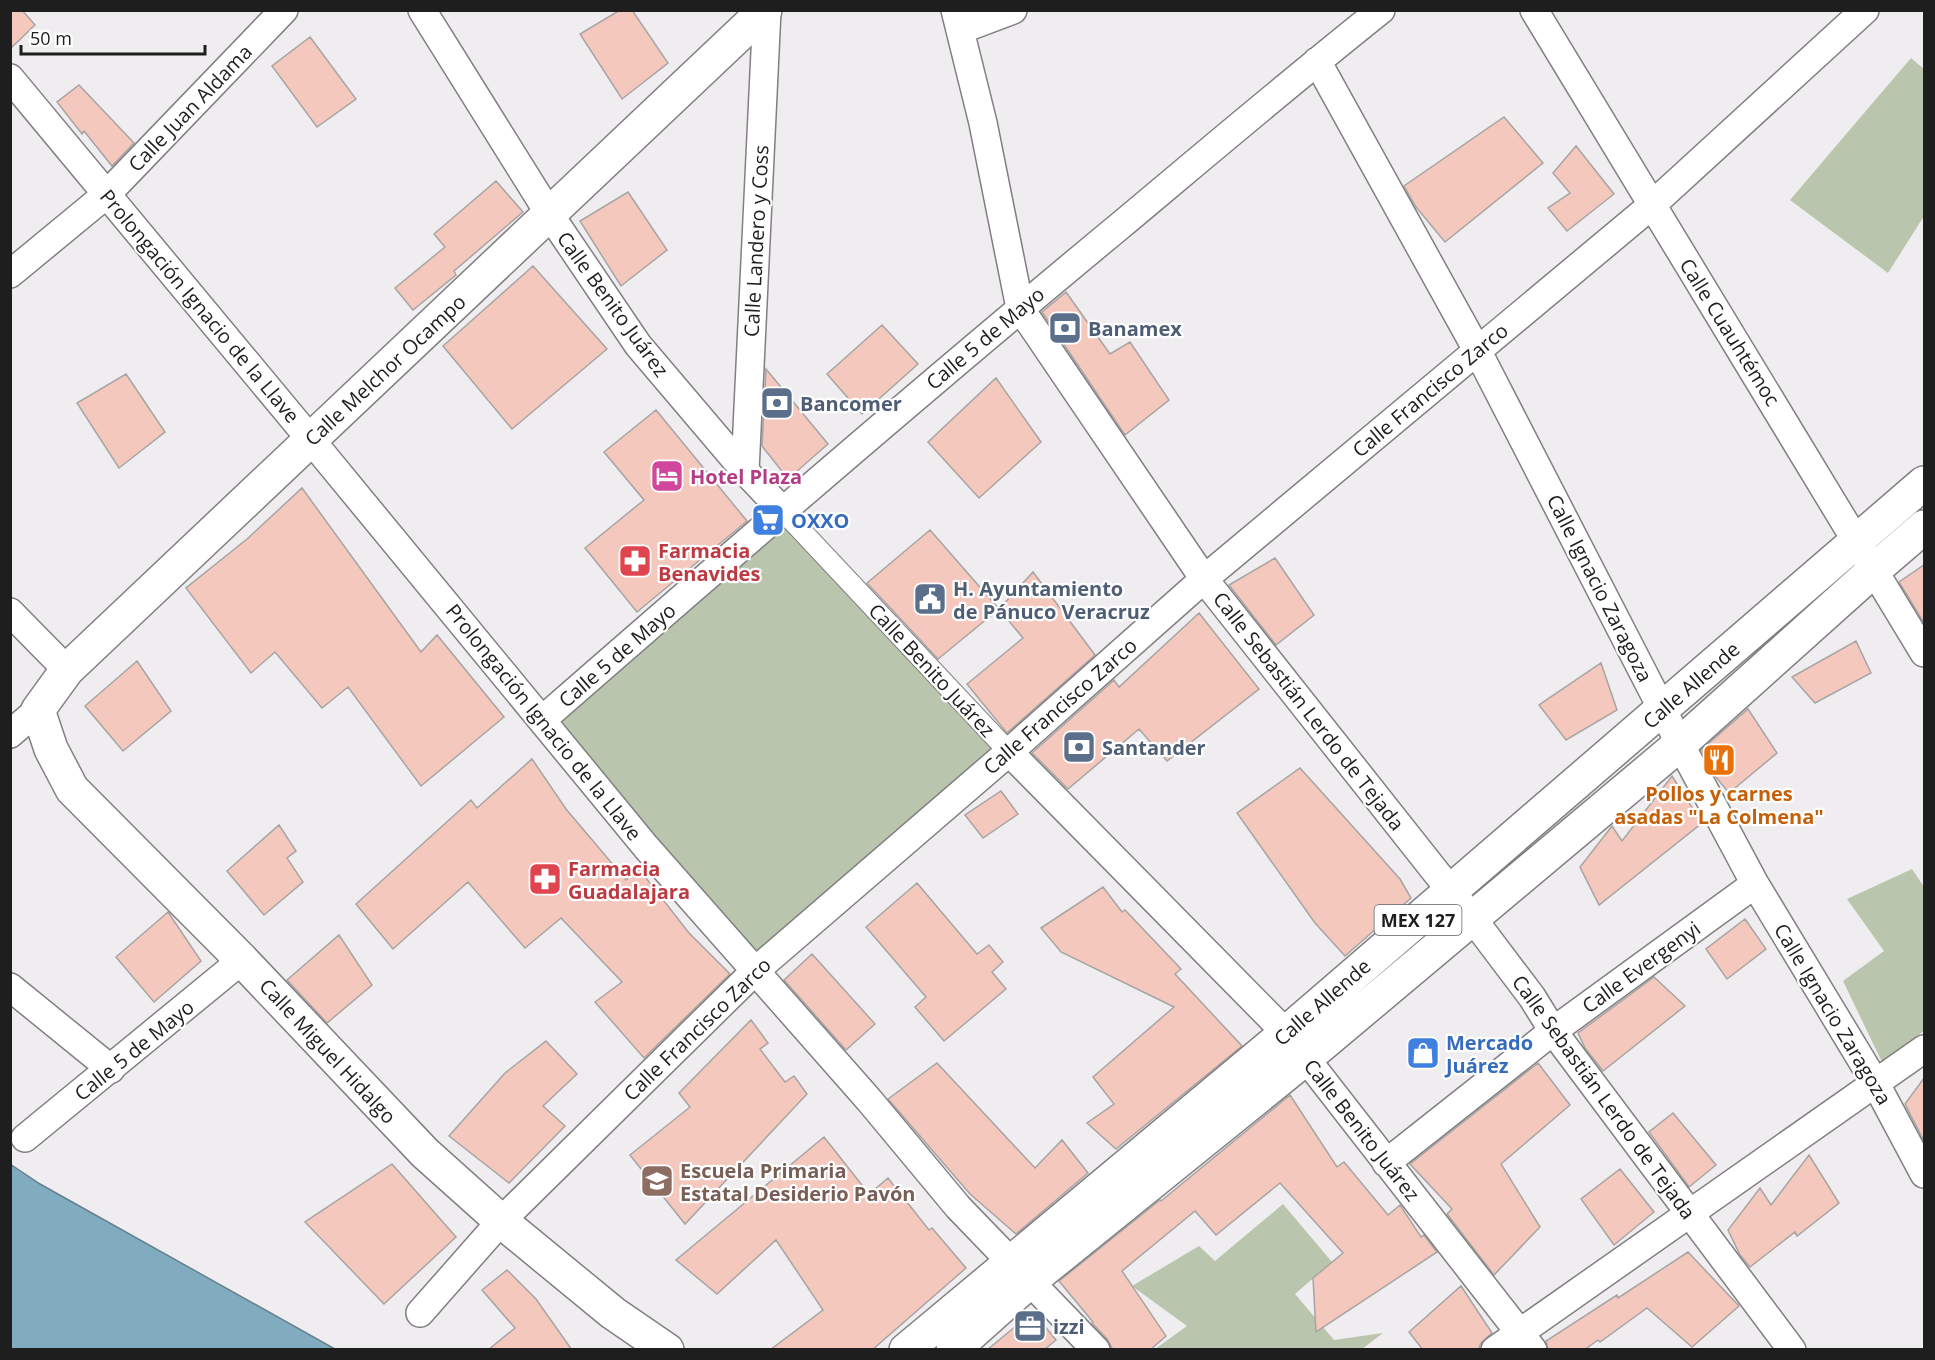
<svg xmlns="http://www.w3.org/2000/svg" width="1935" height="1360" font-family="'Open Sans',sans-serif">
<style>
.green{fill:#b9c5ac}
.water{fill:#81abbf;stroke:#64818f;stroke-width:1.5}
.building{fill:#f5c8be;stroke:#a7a4a3;stroke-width:1.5}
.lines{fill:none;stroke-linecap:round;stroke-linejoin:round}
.pedestrian-casing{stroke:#817f81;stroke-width:22}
.minor-casing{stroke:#817f81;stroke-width:30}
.tertiary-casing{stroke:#817f81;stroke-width:36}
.primary-casing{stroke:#817f81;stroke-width:36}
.pedestrian{stroke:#fff;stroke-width:20}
.minor{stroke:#fff;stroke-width:27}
.tertiary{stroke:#fff;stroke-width:33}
.primary{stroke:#fff;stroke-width:33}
.labels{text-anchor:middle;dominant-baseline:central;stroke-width:4.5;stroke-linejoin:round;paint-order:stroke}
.shield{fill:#fff;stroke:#626262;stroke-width:1.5}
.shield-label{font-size:18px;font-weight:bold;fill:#1f1e1f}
.street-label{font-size:20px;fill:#1f1e1f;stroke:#fff}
.service-label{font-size:20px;font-weight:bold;fill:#4e5e75;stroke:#fff;text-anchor:start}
.hotel-label{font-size:20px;font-weight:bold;fill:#b23c85;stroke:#fff;text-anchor:start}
.shop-label{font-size:20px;font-weight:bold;fill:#366cbe;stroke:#fff;text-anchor:start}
.health-label{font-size:20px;font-weight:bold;fill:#be3a42;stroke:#fff;text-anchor:start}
.food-label{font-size:20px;font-weight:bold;fill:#c56008;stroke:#fff}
.education-label{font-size:20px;font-weight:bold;fill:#785e54;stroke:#fff;text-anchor:start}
</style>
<rect width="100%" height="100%" fill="#efedef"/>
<path class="green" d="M1911,58l13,11v147l-36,57 -98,-73z
M782,510l227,242 -254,219 -213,-251z
M1912,869l12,18v144l-42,31 -39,-81 41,-30 -37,-52z
M1283,1204l49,58 -37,32 39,46 49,-7 -21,16h-207l32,-23 -55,-40 67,-40 16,15z"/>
<path class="water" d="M10,1164l30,20 295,165h-324z"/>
<path class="building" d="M10,10h12l13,15 -25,24z
M620,10h12l36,53 -46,36 -42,-65z
M310,37l46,62 -39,28 -45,-61z
M79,85l55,58 -22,23 -28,-35 -2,3 -25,-32z
M1504,117l39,46 -98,79 -29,-35 -12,-21z
M1576,146l38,48 -47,37 -19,-23 22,-15 -17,-20z
M496,181l27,31 -69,59 2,4 -43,35 -18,-22 50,-41 -11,-13z
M628,192l39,58 -46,36 -41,-65z
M533,266l74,83 -95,80 -69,-83z
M1066,292l44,62 20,-12 39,58 -44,35 -83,-123z
M882,325l36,39 -56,50 -35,-40z
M766,369l62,75 -40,35 -26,-33z
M126,374l39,58 -46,36 -42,-65z
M996,378l45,64 -62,56 -51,-56z
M656,410l91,111 -110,91 -52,-64 59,-48 -40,-48z
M302,488l119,164 16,-17 67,82 -83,69 -73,-99 -26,21 -47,-56 -24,21 -65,-85 61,-49z
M930,530l69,79 -61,50 -71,-76z
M1275,558l39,57 -38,30 -47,-60z
M1924,565v58l-25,-41z
M1033,572l62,83 -88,78 -40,-49 56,-46 -24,-29z
M1199,613l60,76 -92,72 -28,-32 -71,60 -36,-36 82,-73 5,7z
M1856,641l15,32 -56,30 -23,-26z
M137,661l34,50 -48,40 -38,-45z
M1601,663l16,47 -51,30 -27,-35z
M1748,709l29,44 -48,40 -13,-16 -15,-27z
M532,759l34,50 60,71 13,-11 50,64 41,41 -86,84 -49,-56 27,-20 -61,-64 -36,30 -57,-66 -75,67 -37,-45 115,-104 6,8z
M1300,768l100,111 11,19 -66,58 -30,-33 -78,-110z
M1672,776l30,47 -103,82 -19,-38 32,-41 10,15z
M1001,791l17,23 -35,24 -18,-23z
M279,825l17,26 -9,7 16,24 -39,33 -37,-44z
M917,883l60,71 12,-9 14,17 -11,10 14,17 -62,52 -29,-34 11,-10 -60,-70z
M1103,887l19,25 3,-2 56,59 -6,5 67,72 -126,103 -29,-26 27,-19 -21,-27 81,-70 -113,-55 -20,-24z
M168,912l33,49 -47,41 -38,-45z
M1745,919l21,30 -39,30 -21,-30z
M339,935l33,50 -45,38 -40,-43z
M812,954l63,70 -29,26 -62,-70z
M1654,977l31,29 -82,65 -18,-23 -7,-15z
M751,1020l17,23 -8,6 25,33 9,-6 13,18 -122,130 -55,-69 60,-48 -11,-14z
M546,1041l31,33 -34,32 22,20 -56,57 -60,-47 56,-63z
M937,1063l98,105 27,-28 26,33 -72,61 -46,-40 -82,-95z
M1538,1063l32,42 -69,59 39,63 -46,48 -47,-61 5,-5 -42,-45z
M1924,1078v63l-19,-37z
M1290,1095l47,72 7,-5 44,53 12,-10 21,32 3,-2 13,17 -121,80 -3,-54 30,-25 -63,-70 -64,52 -21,-24 -73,60 44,65 -16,14h-37l-6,-11 -15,-16 1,-1 -34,-41 101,-81 1,1z
M1673,1113l43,52 -27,22 -40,-55z
M824,1137l45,57 19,-16 41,52 3,-2 34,40 -94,82h-102l53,-40 -47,-70 -59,54 -41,-34z
M1809,1155l30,48 -42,33 -2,-4 -45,35 -10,-12 -12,-25 32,-42 11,17z
M392,1164l64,73 -72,67 -79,-82z
M1620,1169l34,43 -40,33 -33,-46z
M1688,1252l51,54 -47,41 -45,-39 -47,34 -2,-2 -14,10h-36l-2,-9 71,-46 1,3z
M507,1270l29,29 36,51h-84l27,-22 -33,-38z
M1461,1286l31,47 -11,10 -3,7h-55l-14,-18z
M1033,1312l23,28 -12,10h-57z"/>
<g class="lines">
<defs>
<path id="pedestrian" d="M782,510l227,242"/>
<path id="minor" d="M422,10l128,205 88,130 107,126 37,39
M955,10l28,113 37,185 184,271 269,340 59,78 21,34 239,319
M1534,10l390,643
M960,30l53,-20
M1317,61l160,289 203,394 75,140 121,200 48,90
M10,78l301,362 335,407 223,253 89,107 138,143
M10,274l97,-80 177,-184
M745,471l22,-461
M10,612l57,58
M542,720c191,-167 383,-333 579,-495 86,-72 172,-145 260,-215
M10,734l28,-24
M1009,752l277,281 247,317
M10,987l101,82
M25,1138l217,-178
M1386,1163l167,-132 202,-147
M420,1313l81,-92 254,-250 254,-219 195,-173 448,-374 213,-195
M1495,1350l429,-301"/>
<path id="tertiary" d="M667,1350l-54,-37 -112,-92 -76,-68 -183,-193 -170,-171 -21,-40 -13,-39 29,-40 698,-660"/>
<path id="primary" d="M906,1350l380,-317 638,-550
M953,1350l77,-69 276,-223 374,-314 194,-174 50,-43"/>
</defs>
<use href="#pedestrian" class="pedestrian-casing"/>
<use href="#minor" class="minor-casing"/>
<use href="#tertiary" class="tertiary-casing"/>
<use href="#primary" class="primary-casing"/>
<use href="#pedestrian" class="pedestrian"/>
<use href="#minor" class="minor"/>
<use href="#tertiary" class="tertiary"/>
<use href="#primary" class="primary"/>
</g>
<defs>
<symbol id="bank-square" viewBox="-11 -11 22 22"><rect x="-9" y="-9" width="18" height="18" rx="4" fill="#5c6f8a" stroke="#fff"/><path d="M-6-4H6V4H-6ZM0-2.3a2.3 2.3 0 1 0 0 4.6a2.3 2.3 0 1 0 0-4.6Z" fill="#fff"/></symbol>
<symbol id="hotel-square" viewBox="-11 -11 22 22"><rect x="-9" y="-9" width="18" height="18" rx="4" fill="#d1479c" stroke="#fff"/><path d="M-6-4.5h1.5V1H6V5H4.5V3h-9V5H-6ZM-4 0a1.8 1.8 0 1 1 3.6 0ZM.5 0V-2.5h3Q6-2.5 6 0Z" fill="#fff"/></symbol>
<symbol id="supermarket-square" viewBox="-11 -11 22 22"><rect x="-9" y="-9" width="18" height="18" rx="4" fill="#3f7fe0" stroke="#fff"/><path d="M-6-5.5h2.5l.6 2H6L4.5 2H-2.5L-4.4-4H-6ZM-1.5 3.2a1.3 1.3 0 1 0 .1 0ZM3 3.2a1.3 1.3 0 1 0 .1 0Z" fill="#fff"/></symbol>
<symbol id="pharmacy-square" viewBox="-11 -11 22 22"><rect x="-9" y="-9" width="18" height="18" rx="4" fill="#e0444e" stroke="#fff"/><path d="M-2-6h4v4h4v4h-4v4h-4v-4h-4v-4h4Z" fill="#fff"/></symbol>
<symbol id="civic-square" viewBox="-11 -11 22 22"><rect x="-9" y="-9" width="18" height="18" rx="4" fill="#5c6f8a" stroke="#fff"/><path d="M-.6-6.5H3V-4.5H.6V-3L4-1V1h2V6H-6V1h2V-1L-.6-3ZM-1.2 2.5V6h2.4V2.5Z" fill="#fff"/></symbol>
<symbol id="restaurant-square" viewBox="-11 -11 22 22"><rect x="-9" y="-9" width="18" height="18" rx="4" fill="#e8710a" stroke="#fff"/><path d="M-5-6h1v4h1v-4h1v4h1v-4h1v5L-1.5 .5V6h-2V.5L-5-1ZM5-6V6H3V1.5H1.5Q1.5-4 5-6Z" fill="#fff"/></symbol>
<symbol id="shop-square" viewBox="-11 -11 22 22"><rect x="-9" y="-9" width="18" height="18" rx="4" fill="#3f7fe0" stroke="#fff"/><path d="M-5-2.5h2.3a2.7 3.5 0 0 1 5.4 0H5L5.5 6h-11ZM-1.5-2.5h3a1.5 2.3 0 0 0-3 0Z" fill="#fff"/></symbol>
<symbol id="school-square" viewBox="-11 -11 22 22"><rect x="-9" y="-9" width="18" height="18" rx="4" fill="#8d6e63" stroke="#fff"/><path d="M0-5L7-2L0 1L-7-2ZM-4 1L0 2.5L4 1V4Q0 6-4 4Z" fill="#fff"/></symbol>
<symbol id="office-square" viewBox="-11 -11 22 22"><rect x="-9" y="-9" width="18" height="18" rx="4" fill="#5c6f8a" stroke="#fff"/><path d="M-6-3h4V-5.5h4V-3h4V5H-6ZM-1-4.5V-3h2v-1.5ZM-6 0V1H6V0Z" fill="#fff"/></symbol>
</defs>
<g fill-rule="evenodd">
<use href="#bank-square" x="1046" y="309" width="38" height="38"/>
<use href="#bank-square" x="758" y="384" width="38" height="38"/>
<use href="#hotel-square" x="648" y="457" width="38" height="38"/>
<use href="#supermarket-square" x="749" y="501" width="38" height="38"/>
<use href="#pharmacy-square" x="616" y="542" width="38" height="38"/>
<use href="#civic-square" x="911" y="580" width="38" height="38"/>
<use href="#bank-square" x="1060" y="728" width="38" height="38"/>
<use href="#restaurant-square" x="1700" y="741" width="38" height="38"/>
<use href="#pharmacy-square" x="526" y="860" width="38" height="38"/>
<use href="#shop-square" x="1404" y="1034" width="38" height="38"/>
<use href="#school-square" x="638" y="1162" width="38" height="38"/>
<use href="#office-square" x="1011" y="1307" width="38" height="38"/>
</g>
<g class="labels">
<rect class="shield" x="1374.5" y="905" width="87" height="30" rx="4.5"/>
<g class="shield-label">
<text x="1418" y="920">MEX 127</text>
</g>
<g class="street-label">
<text transform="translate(190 108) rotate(-46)">Calle Juan Aldama</text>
<text transform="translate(756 241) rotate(-87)">Calle Landero y Coss</text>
<text transform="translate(613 304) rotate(54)">Calle Benito Juárez</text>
<text transform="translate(200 306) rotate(50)">Prolongación Ignacio de la Llave</text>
<text transform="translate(1730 332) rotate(58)">Calle Cuauhtémoc</text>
<text transform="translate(985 338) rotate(-40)">Calle 5 de Mayo</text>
<text transform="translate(385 370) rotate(-43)">Calle Melchor Ocampo</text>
<text transform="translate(1430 390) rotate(-40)">Calle Francisco Zarco</text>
<text transform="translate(1600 588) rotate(63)">Calle Ignacio Zaragoza</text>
<text transform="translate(617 655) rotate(-41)">Calle 5 de Mayo</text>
<text transform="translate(932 670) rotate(47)">Calle Benito Juárez</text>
<text transform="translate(1691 685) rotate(-41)">Calle Allende</text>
<text transform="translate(1060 706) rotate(-41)">Calle Francisco Zarco</text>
<text transform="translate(1309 711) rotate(52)">Calle Sebastián Lerdo de Tejada</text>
<text transform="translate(544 722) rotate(51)">Prolongación Ignacio de la Llave</text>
<text transform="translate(1641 967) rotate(-36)">Calle Evergenyi</text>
<text transform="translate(1322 1002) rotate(-41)">Calle Allende</text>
<text transform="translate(1833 1014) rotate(59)">Calle Ignacio Zaragoza</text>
<text transform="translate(697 1029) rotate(-44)">Calle Francisco Zarco</text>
<text transform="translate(134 1050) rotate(-39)">Calle 5 de Mayo</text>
<text transform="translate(328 1051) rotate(47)">Calle Miguel Hidalgo</text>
<text transform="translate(1604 1097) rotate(54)">Calle Sebastián Lerdo de Tejada</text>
<text transform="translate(1362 1130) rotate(52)">Calle Benito Juárez</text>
</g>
<g class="service-label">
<text x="1088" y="328">Banamex</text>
<text x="800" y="403">Bancomer</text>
<text x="953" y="588">H. Ayuntamiento<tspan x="953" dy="23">de Pánuco Veracruz</tspan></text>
<text x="1102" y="747">Santander</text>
<text x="1053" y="1326">izzi</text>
</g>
<g class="hotel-label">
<text x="690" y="476">Hotel Plaza</text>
</g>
<g class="shop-label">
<text x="791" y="520">OXXO</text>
<text x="1446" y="1042">Mercado<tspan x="1446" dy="23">Juárez</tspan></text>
</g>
<g class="health-label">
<text x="658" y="550">Farmacia<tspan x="658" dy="23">Benavides</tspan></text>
<text x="568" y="868">Farmacia<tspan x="568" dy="23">Guadalajara</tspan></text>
</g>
<g class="food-label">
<text x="1719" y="793">Pollos y carnes<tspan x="1719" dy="23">asadas "La Colmena"</tspan></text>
</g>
<g class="education-label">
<text x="680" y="1170">Escuela Primaria<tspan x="680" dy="23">Estatal Desiderio Pavón</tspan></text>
</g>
</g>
<rect width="1935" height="1360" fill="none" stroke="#1f1e1f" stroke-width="24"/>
<path d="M21 45v9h184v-9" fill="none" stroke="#1f1e1f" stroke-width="3"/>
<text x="30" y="45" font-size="18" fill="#1f1e1f" stroke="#ffffff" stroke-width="4.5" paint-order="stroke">50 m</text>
</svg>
